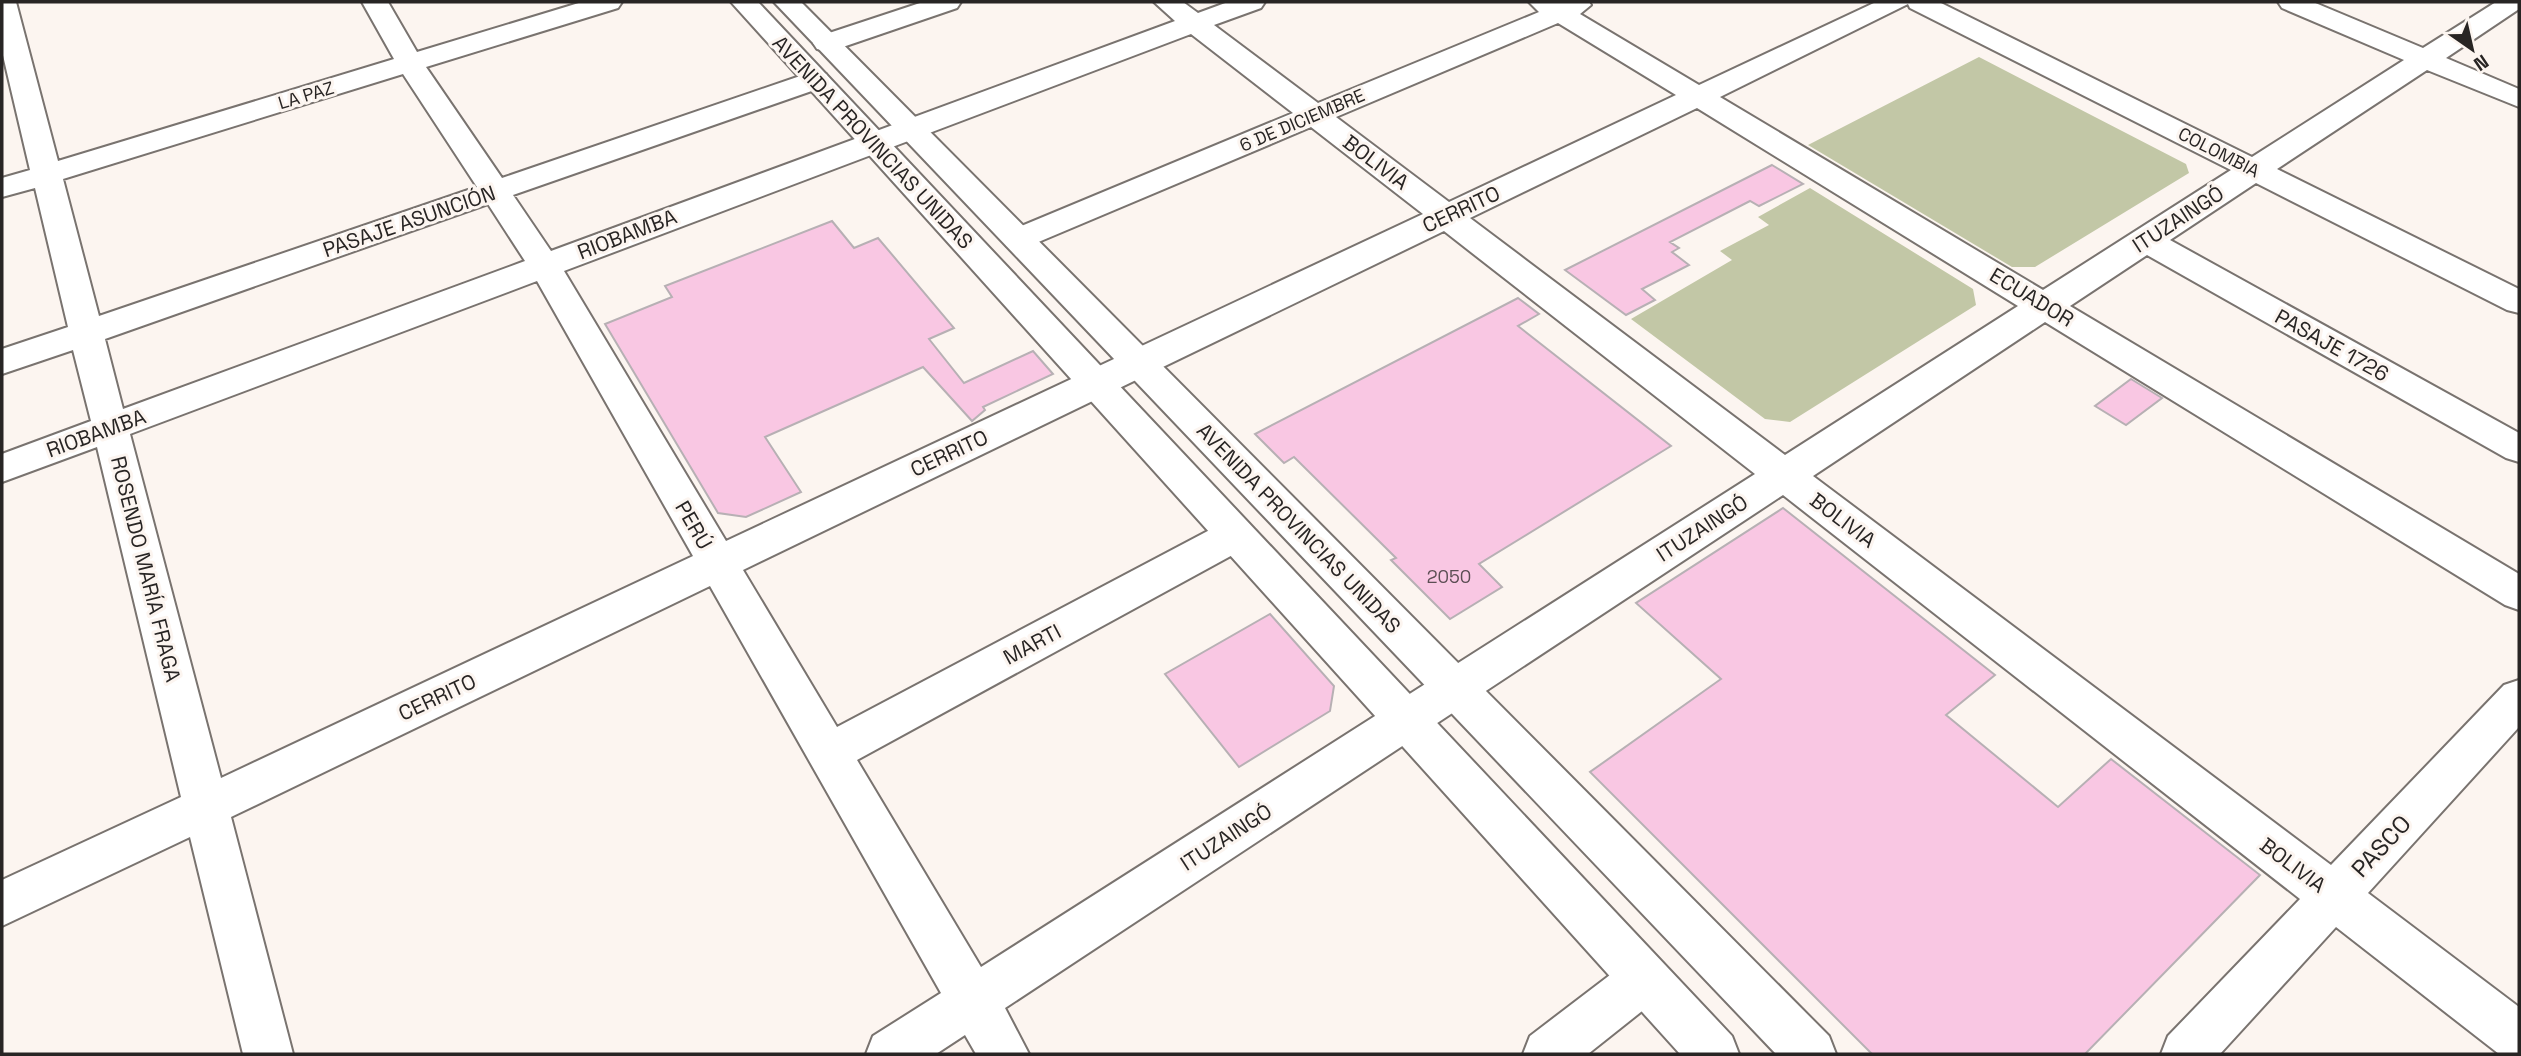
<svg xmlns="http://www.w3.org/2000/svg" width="2521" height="1056" font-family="'Space Grotesk',sans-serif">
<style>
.green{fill:#c2c7a6}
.building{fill:#f9c7e3;stroke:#b7b0b4;stroke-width:2}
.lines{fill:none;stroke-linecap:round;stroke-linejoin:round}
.minor-casing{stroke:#79736f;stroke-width:4}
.major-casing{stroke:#79736f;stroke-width:4}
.minor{fill:#fff;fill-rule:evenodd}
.major{fill:#fff;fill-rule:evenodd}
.labels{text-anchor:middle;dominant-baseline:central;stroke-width:6;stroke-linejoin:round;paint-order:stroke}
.far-street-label{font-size:18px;fill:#282524;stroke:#fcf5f0}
.number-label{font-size:18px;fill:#5c4e54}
.street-label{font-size:21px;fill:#282524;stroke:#fcf5f0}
.near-street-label{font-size:24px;fill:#282524;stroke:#fcf5f0}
</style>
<rect width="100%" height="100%" fill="#fcf5f0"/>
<path class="green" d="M1979,57l207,107 3,9 -154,94h-23l-204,-122z
M1810,188l163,101 3,16 -186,117 -25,-3 -134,-100 101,-59 -12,-9 49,-26 -11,-8z"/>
<path class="building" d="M1772,165l31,19 -44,22 -9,-5 -80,41 9,6 -7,4 17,13 -47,24 13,11 -29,15 -61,-45z
M832,221l22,27 24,-10 76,90 -25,11 35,44 69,-32 20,23 -70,33 2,3 -13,11 -49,-54 -158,70 36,55 -55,25 -28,-4 -113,-189 67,-27 -7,-11z
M1518,298l21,16 -21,12 153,120 -192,118 23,23 -52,32 -59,-59 5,-2 -102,-101 -10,6 -29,-29z
M2131,379l31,19 -36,27 -31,-19z
M1783,508l212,167 -49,40 112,92 53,-48 149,116 -175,179h-213l-282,-282 131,-93 -85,-76z
M1270,614l64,72 -4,25 -91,56 -74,-93z"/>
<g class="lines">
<defs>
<path id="minor" d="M2,2h14l42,159 336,-102 -32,-57h26l29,50 165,-50h40l-4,6 -192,59 76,111 304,-104 10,-2 10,2 4,6 -4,6 -313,109 38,56 624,-230 -21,-19h29l15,11 30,-11h37l-4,6 -47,17 104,78 221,-91 -10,-10h60l2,3 -11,9 119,71 177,-83h63l313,155 152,-97 -122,-52 -4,-6h35l110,46 73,-46h23v7l-73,49 73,31v18l-92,-37 -150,99 242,120v24l-12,-3 -251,-127 -86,57 349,193v29l-13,-4 -359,-203 -77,51 449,268v36l-14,-5 -460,-283 -232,154 518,389 173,-180 15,-5v47l-151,166 151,114v47h-20l-163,-127 -116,127h-59l7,-18 132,-137 -517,-404 -778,513 24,46h-53l-11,-19 -29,19h-70l7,-18 68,-43 -231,-407 -479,231 62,237h-50l-53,-217 -188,89v-46l179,-83 -84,-350 -95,35v-28l89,-33 -18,-71 -71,24v-25l66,-22 -33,-139 -33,9v-19l28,-8 -28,-119zM1908,4l2,4 321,162 -188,120 -323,-193zM1558,23l118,72 -227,107 -113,-85zM1191,34l102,79 -286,119 -5,7 5,7 11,3 11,-3 282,-119 112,87 -697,327 -162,-270zM403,74l74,113 -378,129 -36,-137zM1697,108l321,198 -233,149 -315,-237zM488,204l37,57 -402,148 -18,-70zM1444,231l311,243 -774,493 -124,-207 392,-214 5,-11 -5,-11 -14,-4 -14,4 -384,203 -94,-157zM537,281l156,275 -472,222 -91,-344z
M923,2h38l-4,6 -120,41 -10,2 -10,-2 -4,-6 4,-6z
M1644,955l17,7 8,17 -8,17 -73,58h-65l7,-18 97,-74z"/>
<path id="major" d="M731,2h27l974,1034 7,18h-59z
M774,2h27l1028,1034 7,18h-60z"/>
</defs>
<use href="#minor" class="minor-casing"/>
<use href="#major" class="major-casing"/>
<use href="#minor" class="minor"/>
<use href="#major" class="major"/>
</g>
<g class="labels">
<g class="far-street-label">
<text transform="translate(306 95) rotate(-17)">LA PAZ</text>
<text transform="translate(1302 120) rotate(-23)">6 DE DICIEMBRE</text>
<text transform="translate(2219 152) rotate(27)">COLOMBIA</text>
</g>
<g class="number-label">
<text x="1449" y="576">2050</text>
</g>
<g class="street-label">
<text transform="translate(873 142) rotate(47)">AVENIDA PROVINCIAS UNIDAS</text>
<text transform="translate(1376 162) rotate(37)">BOLIVIA</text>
<text transform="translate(1461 209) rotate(-25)">CERRITO</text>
<text transform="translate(2178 219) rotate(-33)">ITUZAINGÓ</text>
<text transform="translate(409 221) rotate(-19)">PASAJE ASUNCIÓN</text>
<text transform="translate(627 234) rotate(-21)">RIOBAMBA</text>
<text transform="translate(2032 297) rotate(31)">ECUADOR</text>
<text transform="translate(2332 345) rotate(29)">PASAJE 1726</text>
<text transform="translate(96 433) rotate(-20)">RIOBAMBA</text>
<text transform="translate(949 453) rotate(-25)">CERRITO</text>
<text transform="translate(1843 520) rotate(37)">BOLIVIA</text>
<text transform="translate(694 525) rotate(60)">PERÚ</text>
<text transform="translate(1299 528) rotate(46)">AVENIDA PROVINCIAS UNIDAS</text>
<text transform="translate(1702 528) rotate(-33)">ITUZAINGÓ</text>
<text transform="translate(146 569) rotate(76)">ROSENDO MARÍA FRAGA</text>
<text transform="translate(1032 644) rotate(-28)">MARTI</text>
<text transform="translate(437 697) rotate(-25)">CERRITO</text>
<text transform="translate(1226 837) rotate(-33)">ITUZAINGÓ</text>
<text transform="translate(2293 865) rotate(37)">BOLIVIA</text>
</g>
<g class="near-street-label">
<text transform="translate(2381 846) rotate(-47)">PASCO</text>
</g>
</g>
<rect width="2521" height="1056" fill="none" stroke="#282524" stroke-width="7"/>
<g transform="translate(2472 49) rotate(146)" stroke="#fcf5f0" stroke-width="5" paint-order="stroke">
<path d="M0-5L12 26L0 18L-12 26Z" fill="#282524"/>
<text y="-10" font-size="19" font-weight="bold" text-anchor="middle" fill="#282524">N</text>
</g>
</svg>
